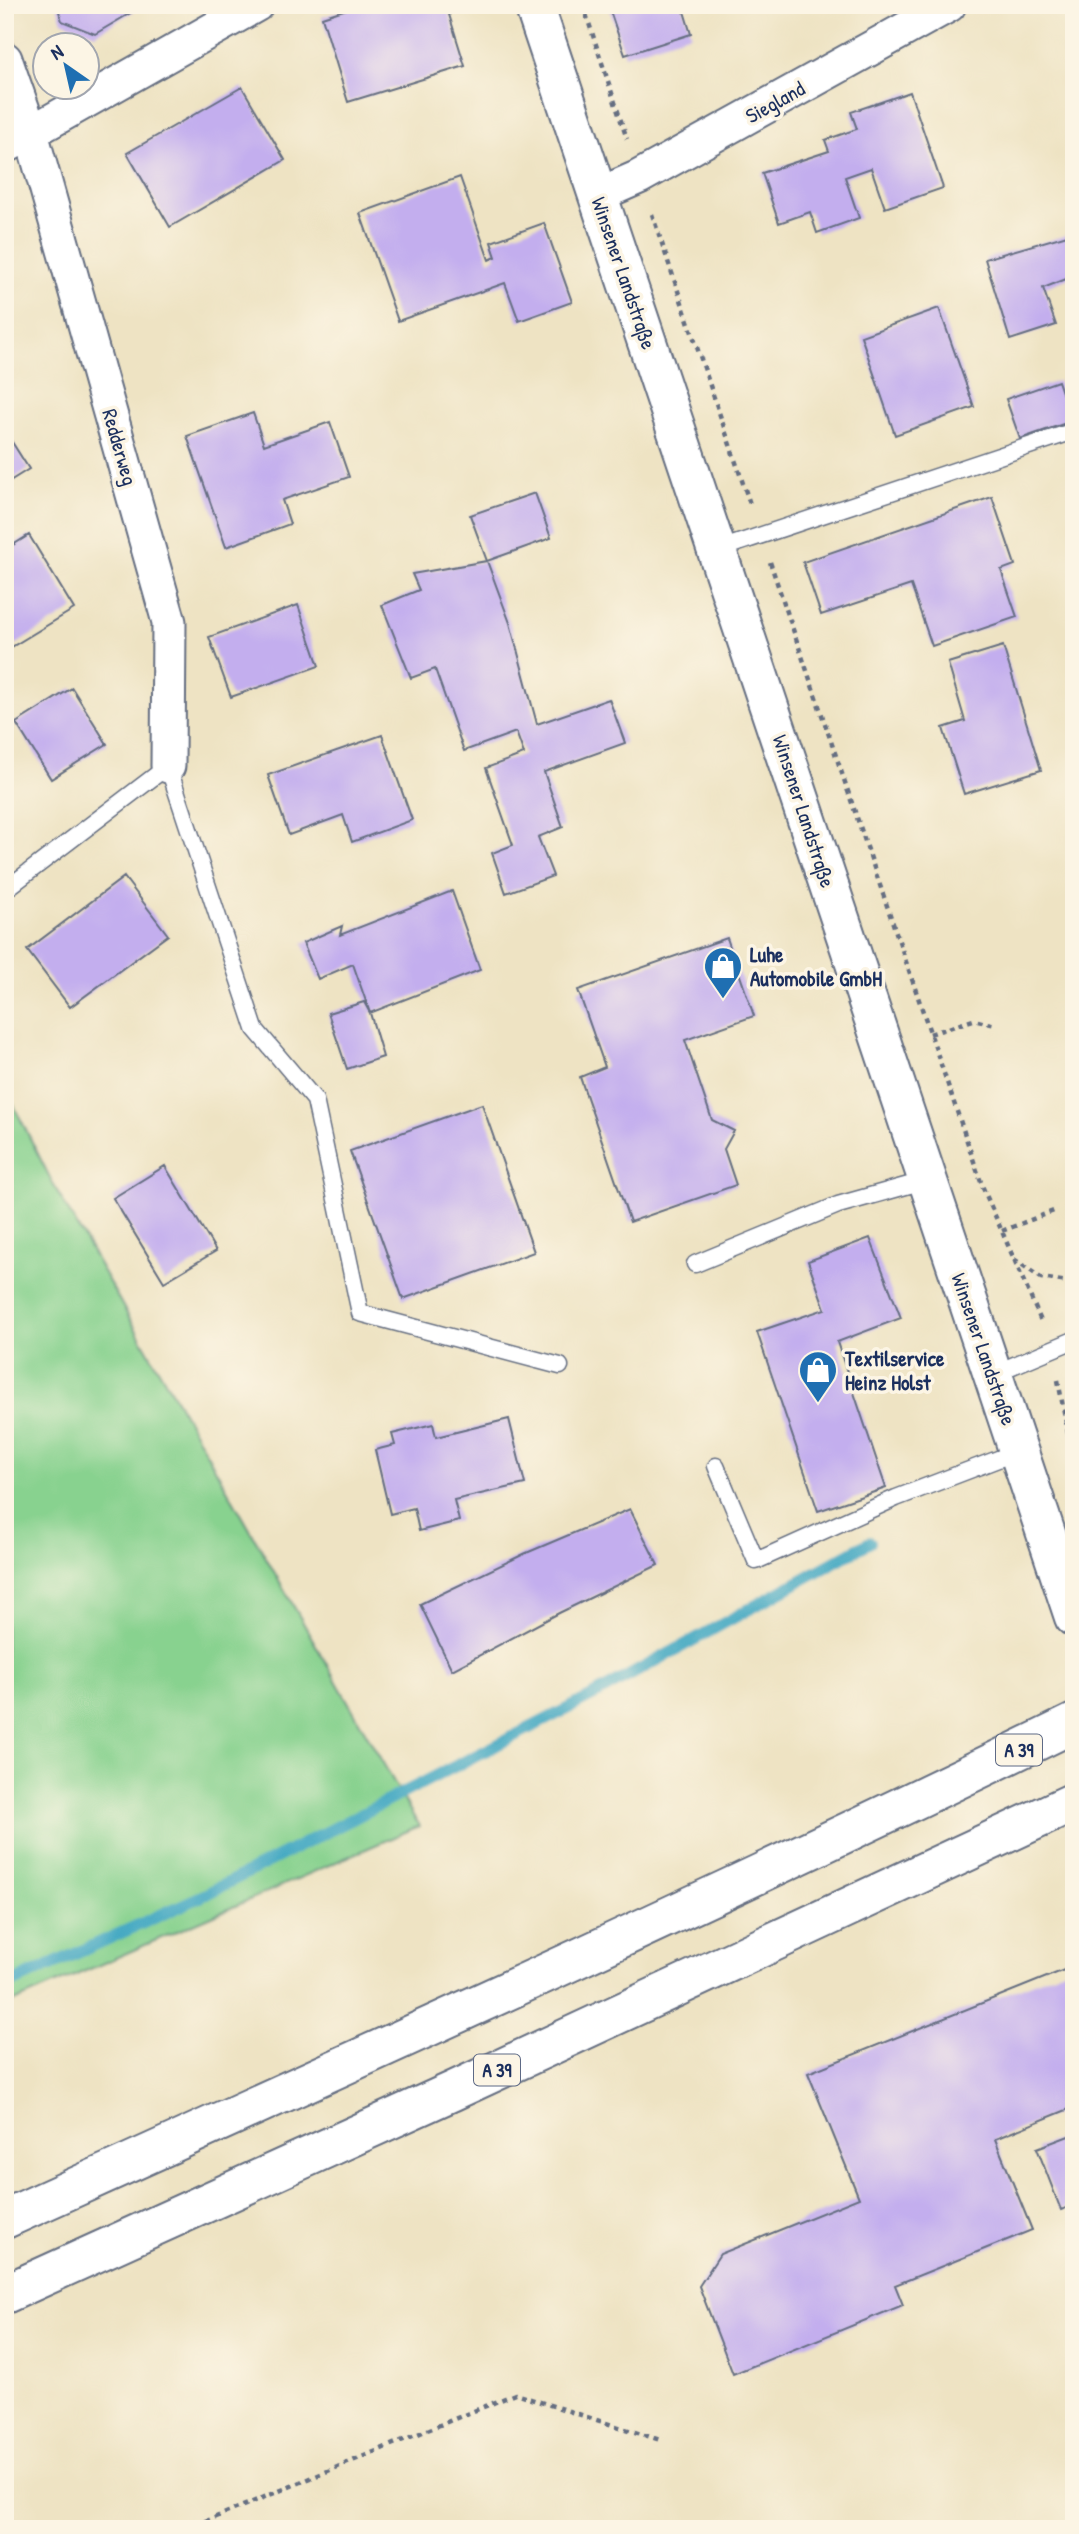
<svg xmlns="http://www.w3.org/2000/svg" width="1079" height="2534" font-family="'Patrick Hand',sans-serif">
<style>
.green{fill:#88d28f;stroke:#528076;stroke-width:2}
.lines{fill:none;stroke-linecap:round;stroke-linejoin:round}
.stream{stroke:#42a8c2;stroke-width:12}
.building{fill:#c3aeee}
.service-casing{stroke:#656e81;stroke-width:19}
.minor-casing{stroke:#656e81;stroke-width:37}
.secondary-casing{stroke:#656e81;stroke-width:42}
.motorway-casing{stroke:#656e81;stroke-width:42}
.path{stroke:#656e81;stroke-width:4.5;stroke-dasharray:5 5;stroke-linecap:butt}
.service{stroke:#fff;stroke-width:16}
.minor{stroke:#fff;stroke-width:33}
.secondary{stroke:#fff;stroke-width:38}
.motorway{stroke:#fff;stroke-width:38}
.labels{text-anchor:middle;dominant-baseline:central;stroke-width:7;stroke-linejoin:round;paint-order:stroke}
.shield{fill:#fcf5e5;stroke:#5e6a86;stroke-width:2}
.shield-label{font-size:19px;font-weight:bold;fill:#1b2f5e}
.street-label{font-size:21px;fill:#1b2f5e;stroke:#fcf5e5}
.poi-label{font-size:21px;font-weight:bold;fill:#1b2f5e;stroke:#fcf5e5;text-anchor:start}
</style>
<rect width="100%" height="100%" fill="#fcf5e5"/>
<filter id="ink" filterUnits="userSpaceOnUse"><feTurbulence type="fractalNoise" baseFrequency=".0143" numOctaves="2"/><feDisplacementMap in="SourceGraphic" scale="14" xChannelSelector="R" yChannelSelector="G"/><feConvolveMatrix kernelMatrix="1 2 1 2 8 2 1 2 1" color-interpolation-filters="sRGB"/></filter>
<filter id="wash" filterUnits="userSpaceOnUse"><feTurbulence type="fractalNoise" baseFrequency=".00686" numOctaves="4" result="noise"/><feDisplacementMap in="SourceGraphic" scale="28" xChannelSelector="R" yChannelSelector="G"/><feGaussianBlur stdDeviation="1.57" result="paint"/><feColorMatrix in="noise" values="0 0 0 0 0 0 0 0 0 0 0 0 0 0 0 0 0 1.4 0 .05"/><feComposite in="paint" operator="in"/></filter>
<g filter="url(#wash)">
<rect width="100%" height="100%" fill="#eee3c3"/>
<path class="green" d="M5,1088l48,96 366,642 -414,180z"/>
<g class="lines">
<path class="stream" d="M5,1986l197,-90 396,-203 272,-151"/>
</g>
<g id="blocks">
<path class="building" d="M57,5h87l-49,29 -33,-13z
M359,5h87l19,61 -117,36 -26,-85z
M608,5h74l9,29 -66,21z
M242,87l43,73 -115,67 -43,-74z
M910,92l33,96 -58,20 -14,-40 -26,9 14,41 -42,15 -7,-21 -31,11 -17,-50 67,-22 -4,-11 32,-11 -6,-17z
M460,177l29,83 7,-3 -5,-15 53,-19 28,79 -53,19 -14,-38 -107,38 -38,-108z
M1074,233v43l-31,12 13,37 -46,15 -25,-81z
M939,308l35,99 -79,28 -34,-99z
M1058,381l14,40 -52,18 -14,-40z
M253,413l11,32 66,-23 19,55 -67,23 8,24 -64,23 -39,-111z
M5,431l24,38 -24,15z
M535,493l16,45 -64,23 -17,-46z
M992,497l23,68 -14,5 16,47 -85,29 -21,-61 -90,30 -18,-53z
M29,535l45,74 -69,42v-101z
M487,561l23,62 27,101 72,-25 16,44 -81,29 19,55 -25,10 15,39 -47,17 -14,-40 21,-8 -27,-77 38,-14 -8,-22 -52,19 -29,-82 -24,9 -29,-73 37,-15 -7,-16z
M298,605l21,61 -88,31 -22,-60z
M1003,646l38,124 -77,24 -21,-66 22,-7 -17,-58z
M72,688l35,56 -56,35 -35,-56z
M382,735l30,85 -60,22 -9,-27 -54,20 -21,-60z
M124,877l44,58 -98,72 -43,-57z
M452,891l28,79 -110,43 -17,-49 -35,15 -15,-36 39,-17 -2,9z
M727,938l27,78 -69,24 27,80 22,11 -10,18 12,36 -106,37 -50,-145 25,-10 -27,-77z
M364,1002l6,11 13,44 -36,12 -19,-56z
M482,1104l52,148 -131,47 -53,-148z
M165,1166l51,85 -52,31 -51,-84z
M870,1238l31,80 -64,24 49,146 -68,23 -61,-179 68,-23 -17,-48z
M509,1419l16,65 -71,16 5,21 -40,10 -5,-23 -24,6 -15,-64 20,-5 -3,-11 41,-10 3,13z
M630,1509l28,56 -99,48 -107,57 -32,-66 104,-50z
M1074,1966v141l-79,32 37,91 -137,55 8,20 -170,69 -34,-88 21,-32 139,-56 -51,-125z
M1074,2134v71l-13,5 -24,-62z"/>
</g>
</g>
<g filter="url(#ink)">
<use href="#blocks" fill-opacity="0" stroke="#656e81" stroke-width="2"/>
<g class="lines">
<defs>
<path id="service" d="M717,550l357,-119
M5,890l163,-124 87,263 60,71 45,213 200,53
M695,1264l143,-59 89,-25
M993,1374l81,-34
M716,1466l40,95 140,-63 123,-47"/>
<path id="minor" d="M5,59l26,74 138,489 -1,144
M5,147l251,-142
M598,195l41,-18 310,-172"/>
<path id="secondary" d="M534,5l540,1612"/>
<path id="motorway" d="M5,2219c358,-162 716,-323 1069,-496
M5,2294l448,-203 621,-289"/>
</defs>
<use href="#service" class="service-casing"/>
<use href="#minor" class="minor-casing"/>
<use href="#secondary" class="secondary-casing"/>
<use href="#motorway" class="motorway-casing"/>
<path class="path" d="M583,5l44,134
M652,214l99,293
M770,562l213,626 58,133
M930,1034l43,-14 23,5
M1002,1231l54,-21
M1014,1259l27,19 33,5
M1058,1380l16,85
M187,2529l328,-135 145,46"/>
<use href="#service" class="service"/>
<use href="#minor" class="minor"/>
<use href="#secondary" class="secondary"/>
<use href="#motorway" class="motorway"/>
</g>
</g>
<defs>
<symbol id="shop-pin" viewBox="-11 -11 22 30"><path d="M0 17L-7.5 6A9.5 9.5 0 1 1 7.5 6Z" fill="#1f6fb2" stroke="#fcf5e5"/><path d="M-5-2.5h2.3a2.7 3.5 0 0 1 5.4 0H5L5.5 6h-11ZM-1.5-2.5h3a1.5 2.3 0 0 0-3 0Z" fill="#fff"/></symbol>
</defs>
<g fill-rule="evenodd">
<use href="#shop-pin" x="701" y="944" width="44" height="60"/>
<use href="#shop-pin" x="796" y="1348" width="44" height="60"/>
</g>
<g class="labels">
<g class="shield">
<rect x="996" y="1734.5" width="46" height="31" rx="5"/>
<rect x="474" y="2054.5" width="46" height="31" rx="5"/>
</g>
<g class="shield-label">
<text x="1019" y="1750">A 39</text>
<text x="497" y="2070">A 39</text>
</g>
<g class="street-label">
<text transform="translate(775 102) rotate(-29)">Siegland</text>
<text transform="translate(624 273) rotate(71)">Winsener Landstraße</text>
<text transform="translate(120 447) rotate(74)">Redderweg</text>
<text transform="translate(804 811) rotate(72)">Winsener Landstraße</text>
<text transform="translate(984 1349) rotate(71)">Winsener Landstraße</text>
</g>
<g class="poi-label">
<text x="750" y="954">Luhe<tspan x="750" dy="24">Automobile GmbH</tspan></text>
<text x="845" y="1358">Textilservice<tspan x="845" dy="24">Heinz Holst</tspan></text>
</g>
</g>
<rect width="1079" height="2534" fill="none" stroke="#fcf5e5" stroke-width="28"/>
<g transform="translate(66 66) rotate(326)"><circle r="33" fill="#fcf5e5" stroke="#a2a6af" stroke-width="2"/>
<path d="M0-5L12 26L0 18L-12 26Z" fill="#1f6fb2"/>
<text y="-10" font-size="19" font-weight="bold" text-anchor="middle" fill="#1b2f5e">N</text>
</g>
</svg>
